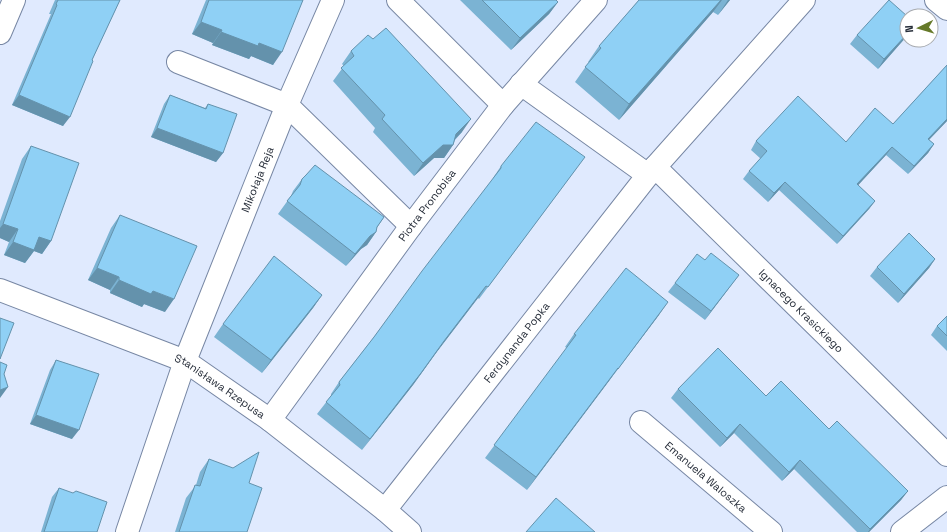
<svg xmlns="http://www.w3.org/2000/svg" width="947" height="532" font-family="'Space Grotesk',sans-serif">
<style>
.lines{fill:none;stroke-linecap:round;stroke-linejoin:round}
.minor-casing{stroke:#7787a4;stroke-width:24}
.minor{stroke:#fff;stroke-width:22}
.wall{fill:#7bb3d3}
.shaded-wall{fill:#6492ac}
.building{fill:#8fd0f5;stroke:#6492ac}
.labels{text-anchor:middle;dominant-baseline:central;stroke-width:3.5;stroke-linejoin:round;paint-order:stroke}
.street-label{font-size:11px;fill:#252c38;stroke:#fff}
</style>
<rect width="100%" height="100%" fill="#e0eafe"/>
<g class="lines">
<defs>
<g id="minor">
<path d="M398,0l105,105"/>
<path d="M936,0l11,9"/>
<path d="M0,33l14,-33"/>
<path d="M178,62l109,43 124,121"/>
<path d="M521,84l127,91"/>
<path id="s1" d="M655,167l171,168 121,120"/>
<path id="s2" d="M0,290l185,71 85,59 115,90 25,22"/>
<path id="s3" d="M270,420l141,-194 92,-121 93,-105"/>
<path id="s4" d="M641,422l130,110"/>
<path id="s5" d="M385,510l263,-335 156,-175"/>
<path id="s6" d="M127,532l58,-171 102,-256 46,-105"/>
<path d="M902,532l45,-35"/>
</g>
</defs>
<use href="#minor" class="minor-casing"/>
<use href="#minor" class="minor"/>
</g>
<path class="wall" d="M55,0h65l-28,60 -29,66 -51,-21 39,-91h-2z
M206,0h97l-30,65 -22,-9 -2,3 -37,-14 1,-2 -21,-9z
M460,0h96l2,2 -9,12 -38,36z
M639,0h91l-12,15 -5,-3 -94,108 -44,-38 14,-20h-1l11,-16z
M907,16v20l-29,33 -28,-25 7,-9z
M351,51l111,81 -7,8 -2,5 -9,13h-10l-20,18 -41,-44 2,-4 -42,-47 11,-15 -2,-2z
M947,65v56l-18,19 5,4 -6,9 -20,21 -22,-19 -28,30 17,16 -6,8 -32,35 -58,-54 -11,12 -25,-23 6,-8 12,-12 -10,-9 5,-9 90,1 47,-18z
M170,95l35,13 3,-4 15,49 -7,9 -65,-25 13,-33z
M31,146l20,95 -9,13 -8,-3 -9,12 -21,-8 5,-13 -9,-4v-17l22,-62z
M501,166l75,3 -97,130 -1,-1 -42,55 -23,32 -51,65 -45,-36 14,-18v-2l8,-12 35,-45 119,-158v-1z
M302,179l82,38 -8,12v3l-9,13 -6,4 -15,17 -68,-52 13,-18 2,-5z
M120,215l45,97 -21,-8 -2,3 -32,-14v-3l-22,-10 23,-52z
M935,259l-6,9 -31,35 -28,-27 7,-9z
M739,275l-34,45 -37,-28 7,-9z
M322,295l-9,13 -51,65 -48,-36 9,-13z
M659,315l-50,66 -82,109 -42,-32 82,-110 -2,-1 9,-13z
M947,316v35l-16,-16 6,-9z
M56,360l16,79 -42,-15 20,-54z
M678,389l88,7 63,33 79,62 -7,9 -32,32h-12l-63,-63 -12,12 -48,-48 -14,14 -49,-49z
M209,459l40,24 -2,49h-72l11,-34 10,-13 4,-13z
M59,488l38,44h-56l11,-35z"/>
<path class="shaded-wall" d="M721,0h1l-9,12 -94,108 10,-16z
M728,0h2l-12,15z
M558,2l-9,12 -38,36 9,-12z
M201,22l21,8 -9,13 -21,-9z
M221,32l38,11 23,9 -9,13 -22,-9 -2,3 -37,-14z
M907,34v2l-29,33 6,-10z
M19,95l51,22 -7,9 -51,-21z
M471,119l-9,13 -13,13h4l-9,13h-10l-20,18 9,-13 20,-18 13,-11z
M947,119v2l-25,26 6,-8z
M157,128l66,25 -7,9 -65,-25z
M934,144l-6,9 -20,21 6,-8z
M892,147l-6,8 -35,38 6,-9z
M785,182l-6,8 -11,12 6,-9z
M875,201l-6,8 -32,35 6,-8z
M384,217l-9,13 1,2 -9,13 -6,4 -15,17 9,-12z
M3,224l15,5 -9,13 -9,-4v-10z
M39,237l12,4 -9,13 -8,-3 -9,12 -21,-8 9,-13z
M935,259l-6,9 -31,35 6,-9z
M97,268l22,9 -9,13 -22,-10z
M739,275l-7,9 -27,36 6,-9z
M119,280l34,11 21,8 -9,13 -21,-8 -2,3 -32,-14z
M486,286l-8,12 -42,55 -23,32 -51,65 82,-109z
M322,295l-9,13 -51,65 9,-13z
M668,302l-9,13 -50,66 9,-12z
M618,368l-9,13 -82,109 9,-13z
M8,387l-8,11v-8z
M36,415l43,15 -7,9 -42,-15z
M740,424l-6,9 -14,14 7,-9z
M800,460l-6,9 -12,12 7,-9z
M908,491l-7,9 -32,32h-1l2,-3z"/>
<path class="building" d="M58,0h62l-28,60 1,1 -23,56 -51,-22 38,-90 -1,-1z
M209,0h94l-21,52 -23,-9 -1,3 -37,-14 1,-2 -21,-8z
M482,0h74l2,2 -38,36z
M639,0h82l-92,104 -44,-37 16,-19 -2,-2z
M889,0l18,16v18l-23,25 -27,-24z
M386,28l85,91 -15,15 -3,11h-10l-20,18 -41,-44 3,-4 -44,-47 13,-12 -3,-5 17,-16 5,4z
M947,65v54l-19,20 6,5 -20,22 -22,-19 -35,37 18,17 -32,35 -58,-54 -11,11 -25,-22 18,-20 -11,-10 42,-45 48,46 29,-34 18,16z
M170,95l36,14 2,-5 29,10 -14,39 -66,-25z
M536,122l49,35 -97,130 -2,-1 -42,55 -23,32 -51,66 -44,-37 14,-17 -1,-3 35,-45 48,-66 79,-103v-2z
M31,146l48,17 -28,78 -12,-4 -5,13 -21,-8 5,-13 -15,-5z
M315,165l69,52 -7,10 -1,5 -6,4 -15,18 -68,-53 13,-16 2,-6 4,-4z
M120,215l77,31 -23,53 -21,-8 -2,3 -32,-14v-3l-22,-9z
M909,233l26,26 -31,35 -27,-27z
M711,253l28,22 -28,36 -36,-28 22,-29 8,6z
M274,256l48,39 -51,65 -48,-36z
M626,268l42,34 -50,67v-1l-82,109 -42,-32 82,-110 -2,-1z
M947,316v20l-10,-10z
M0,318l14,5 -14,36z
M718,348l48,48 15,-15 48,48 8,-8 71,70 -38,38 -70,-69 -11,12 -49,-48 -13,14 -49,-49z
M56,360l43,14 -20,56 -43,-15z
M0,362l7,3 -3,9 4,13 -8,3z
M259,452l-10,31 13,5 -15,44h-68l16,-47 5,1 9,-27 24,9z
M59,488l14,5 3,-2 31,11 -10,30h-53z
M556,498l39,34h-69z"/>
<g class="labels">
<g class="street-label">
<text stroke="none"><textPath href="#s6" startOffset="376">Mikołaja Reja</textPath></text>
<text stroke="none"><textPath href="#s3" startOffset="266">Piotra Pronobisa</textPath></text>
<text stroke="none"><textPath href="#s1" startOffset="205">Ignacego Krasickiego</textPath></text>
<text stroke="none"><textPath href="#s5" startOffset="213">Ferdynanda Popka</textPath></text>
<text stroke="none"><textPath href="#s2" startOffset="241">Stanisława Rzepusa</textPath></text>
<text stroke="none"><textPath href="#s4" startOffset="85">Emanuela Waloszka</textPath></text>
</g>
</g>
<g transform="translate(919 28) rotate(265)"><circle r="19" fill="#ffffff" stroke="#a8abaf"/>
<path d="M0-3L7 15L0 10L-7 15Z" fill="#657929"/>
<text y="-6" font-size="11" font-weight="bold" text-anchor="middle" fill="#252c38">N</text>
</g>
</svg>
